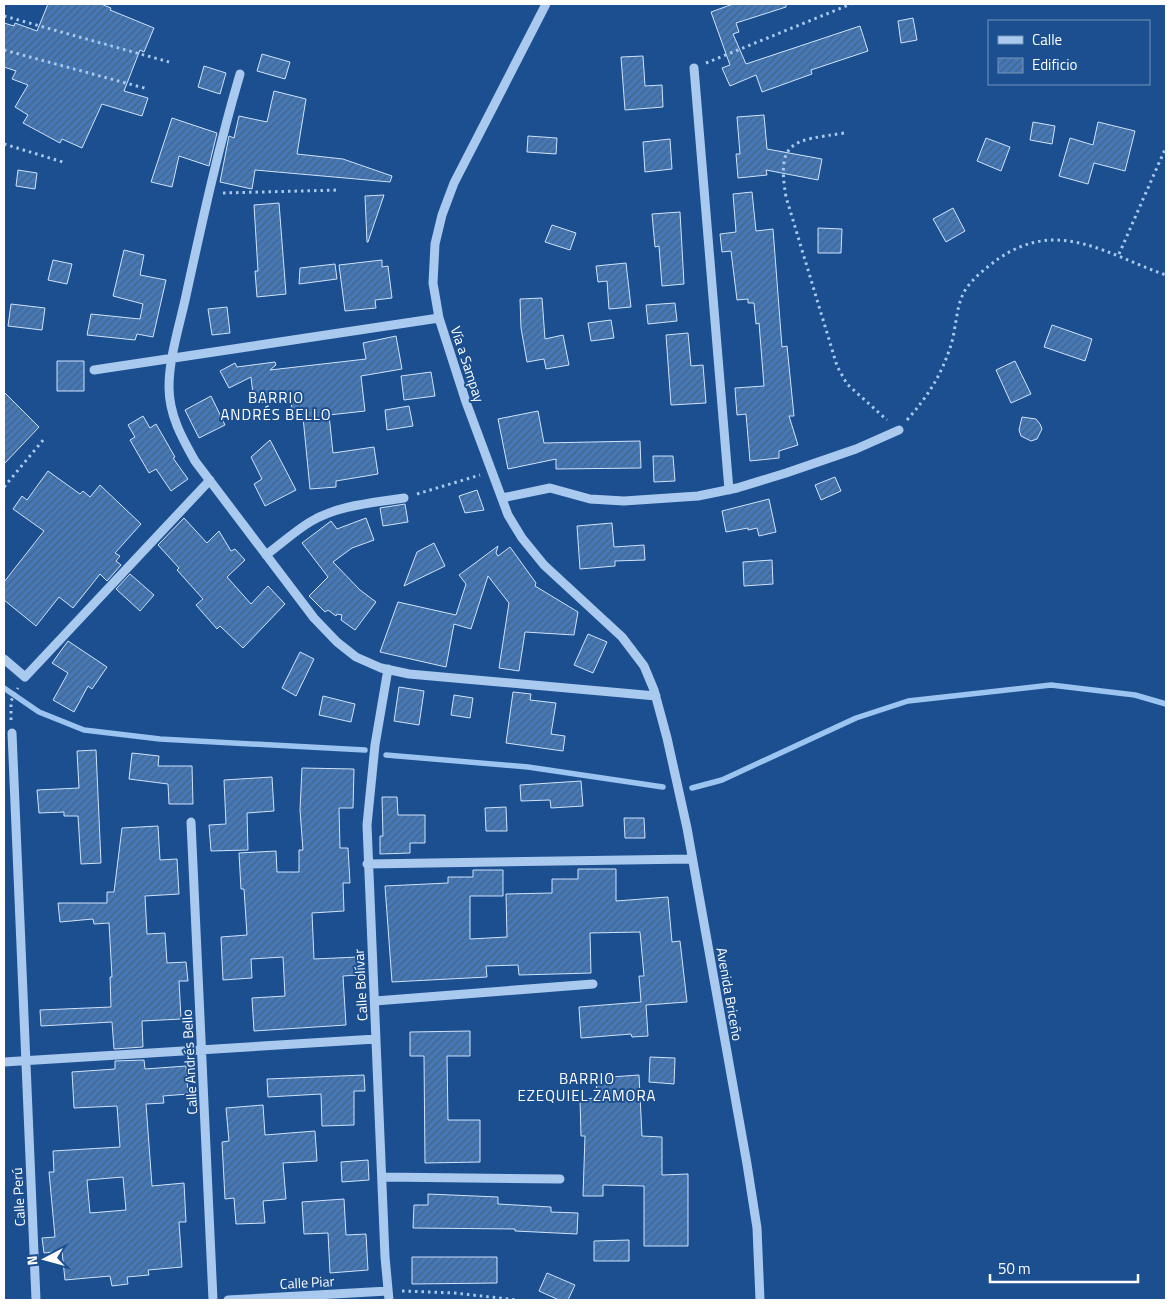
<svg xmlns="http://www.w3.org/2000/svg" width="1170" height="1304" font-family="'Titillium Web',sans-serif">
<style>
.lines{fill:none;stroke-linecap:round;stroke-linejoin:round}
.stream{stroke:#9cc4f0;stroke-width:5.5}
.building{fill:url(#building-hatch);stroke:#cfe3fa;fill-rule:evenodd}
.path{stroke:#a9c9ee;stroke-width:3;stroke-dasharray:2.5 4;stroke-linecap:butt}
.minor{stroke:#a9c9ee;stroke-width:9}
.labels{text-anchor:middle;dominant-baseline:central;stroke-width:4;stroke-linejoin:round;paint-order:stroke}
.street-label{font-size:14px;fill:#fff;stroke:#1b4f8f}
.neighbourhood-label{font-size:15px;letter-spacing:1px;fill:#fff;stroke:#1b4f8f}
</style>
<defs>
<pattern id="building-hatch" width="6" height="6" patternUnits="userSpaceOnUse" patternTransform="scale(1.25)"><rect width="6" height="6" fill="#4478b7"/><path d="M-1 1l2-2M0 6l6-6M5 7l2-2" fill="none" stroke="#486282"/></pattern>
</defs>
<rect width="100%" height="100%" fill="#1b4f8f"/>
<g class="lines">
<path class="stream" d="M4,688l35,24 45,18 76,9 205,11
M386,755l142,12 135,20
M692,788l30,-8 134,-62 52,-17 143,-16 84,10 31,9"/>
</g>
<path class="building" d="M48,4h53l10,4 -1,2 44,18 -10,24 -4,-2 -16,41 24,7 -6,18 -40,-12 -20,44 -20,-9 -2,4 -37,-20 5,-8 -13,-8 13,-22 -16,-6 4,-8 -12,-4v-44l10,3 1,-3 22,8z
M733,4h53v3l-50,16 3,9 -6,2 13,30 114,-38 8,25 -57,19 1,4 -50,18 -6,-17 -26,11 -8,-18 8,-3 -19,-53z
M913,18l4,22 -16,3 -3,-22z
M262,54l28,8 -5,17 -28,-8z
M643,56l2,30 17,-1 1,22 -38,3 -4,-53z
M204,66l22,7 -6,21 -22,-7z
M274,91l32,8 -9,55 46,5 49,17 -2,6 -135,-12 -3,19 -32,-7 9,-46 5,2 5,-22 28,6z
M764,115l3,34 55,10 -4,21 -52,-10 1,5 -29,3 -2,-24h4l-3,-37z
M172,118l45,15 -8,33 -30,-10 -7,31 -21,-5z
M1033,122l22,4 -3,18 -22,-4z
M1098,122l37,9 -10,40 -31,-8 -6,21 -29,-8 11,-38 23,7z
M528,136l29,2 -1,16 -29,-2z
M986,138l24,9 -9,24 -24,-10z
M670,139l2,30 -27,3 -2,-30z
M18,170l19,3 -2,16 -19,-3z
M752,192l4,39 17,-2 9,118 5,-1 7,70h-5l9,29 -19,6v7l-29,3 -4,-47 -9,1 -2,-27 29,-2 -5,-63 -3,1 -2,-21h-6v-4l-11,1 -6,-49 -9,1 -2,-18 16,-2 -3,-38z
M384,195l-16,47h-1l-2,-46z
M279,203l7,91 -29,3 -2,-26h3l-4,-66z
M953,208l12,23 -19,11 -13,-23z
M680,212l4,72 -22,2 -3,-40 -4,1 -3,-33z
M552,225l24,8 -6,17 -25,-8z
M818,228l24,1 -1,24h-23z
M124,250l20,5 -4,20 26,5 -13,57 -16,-3 -2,6 -48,-5 4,-21 49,5 3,-15 -30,-8z
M53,260l19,4 -5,20 -19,-4z
M382,260v7l6,-1 4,32 -17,2 1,8 -31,3 -6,-46z
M626,263l5,44 -22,2 -2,-28 -9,1 -2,-16z
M335,264l2,15 -38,5 1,-16z
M542,298l3,41 18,-4 6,30 -23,4 -2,-10 -17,3 -6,-34 -1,-29z
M675,303l2,18 -29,3 -2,-19z
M11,304l34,4 -3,22 -34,-4z
M227,307l3,26 -18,2 -4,-26z
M611,320l3,18 -23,3 -3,-18z
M1052,325l40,14 -7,22 -41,-14z
M688,333l3,33 12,-1 3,38 -35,2 -5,-70z
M396,336l6,33 -41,7 4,35 -36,4 4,38 41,-6 4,27 -42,7v6l-26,2 -7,-72 -10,1 -2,-18 -37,3 -3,-26 -22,11 -9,-17 15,-8 2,4 38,-5 1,3 -6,5 96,-11 -3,-16z
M57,361h27v30h-27z
M1015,361l16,33 -20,9 -15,-33z
M431,372l4,24 -31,4 -3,-24z
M4,392l35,35 -35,37z
M211,396l14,29 -26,13 -14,-28z
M409,406l4,20 -26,4 -2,-20z
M538,411l6,32 96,-2 1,27 -85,1v-10l-48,10 -10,-50z
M143,416l7,12 6,-4 19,33 -2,1 15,21 -17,12 -15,-22 -7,4 -19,-33 5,-3 -7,-12z
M1022,417l14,2 4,5 2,5 -5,10 -6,2 -10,-5 -2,-6z
M270,440l26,50 -31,16 -11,-22 8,-5 -11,-22z
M653,456h20l2,25 -21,1z
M48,471l32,23 3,-3 7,6 10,-12 41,39 -26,29 5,3 -4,5 5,4 -14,16 -7,-7 -27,34 -14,-11 -23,29 -32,-26v-18l40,-51 -31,-22 9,-13 5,4z
M835,477l6,14 -20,9 -6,-15z
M477,490l7,20 -19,3 -6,-17z
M769,499l7,33 -17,4 -2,-8 -9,2v-2l-22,4 -4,-21z
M405,504l3,18 -25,4 -3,-18z
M184,518l23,25 12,-12 12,20 4,-2 10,11 -18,17 24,27 17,-18 17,18 -42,44 -23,-22 -3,3 -21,-24 7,-6 -26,-29 2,-2 -21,-23z
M366,518l8,22 -22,8 -19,14 27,28 16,12 -21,28 -14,-10 1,-5 -5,-1 -1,2 -8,-6 -3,2 -16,-16 19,-19 -26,-34 29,-22 6,8z
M612,523l2,24 30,-2 1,15 -30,1v5l-35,3 -3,-43z
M434,543l11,23 -41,20 13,-34z
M498,546l-2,7 2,3 12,-9 26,36 -1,3 43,26 -4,23 -49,-3 -6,39 -20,-3 10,-65 -21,-27 -17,53 -17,-5 -8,43 -66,-15 18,-50 58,13 10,-31 -7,-9z
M772,560l1,24 -29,2 -1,-24z
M130,574l24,21 -14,16 -24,-22z
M588,634l19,8 -14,31 -19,-8z
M68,641l39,26 -15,22 -4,-3 -14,26 -21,-12 15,-27 -16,-10z
M300,652l14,7 -18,37 -14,-8z
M399,687l25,4 -5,34 -25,-4z
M513,692l18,2 -1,6 26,3 -5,31 14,2 -2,15 -57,-8z
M454,695l19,3 -3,20 -19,-3z
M323,696l32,8 -4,18 -32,-7z
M96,750l5,113 -20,1 -3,-48h-14v-4l-25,1 -2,-23 42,-2 -2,-37z
M132,753l27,3 -1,10h34l1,38h-24l-1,-20 -39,-5z
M302,768l52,1 -1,39h-14l1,40h8l2,35h-7l1,28 -32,2 2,46 44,-2 1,18 -16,1 3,49 -92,6 -2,-33 33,-2 -2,-39 -32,2 1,19 -29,2 -2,-43 26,-2 -3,-46h-3l-2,-36 37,-2 1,21h22v-22h4l-3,-40z
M272,777l2,34 -27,2 1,37 -37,1 -2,-26 17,-1 -2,-44z
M581,781l2,25 -32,2 -1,-8 -29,1 -1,-16z
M382,797h15l1,18h27v28h-15v10l-30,1v-18h3z
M506,807l1,24h-21l-1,-23z
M624,818h20l1,20h-20z
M158,826l2,34 17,-1 2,35 -34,2 2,38 18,-1 2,30 19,-1 2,19h-9l2,38 -39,2 1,26 -29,2 -2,-27 -71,4 -1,-16 71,-3 -1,-30h2l-3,-54 -15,1 -1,-5 -33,3 -2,-19h49v-11h7l8,-64z
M578,869h38v32l52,-4 4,45 8,-1 7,61 -41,3 2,31 -16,1 -1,-3 -50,4 -2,-31 62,-5 -2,-26h5l-4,-44 -50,1 1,40 -72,2 -1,-10 -32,1 1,11 -95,5 -7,-96 63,-3v-6h25v-7h30v26h-33v43l37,-2 -1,-43 46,-1v-14h26z
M470,1031v25h-23l1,64h32v42l-55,1 -1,-107h-14v-24z
M650,1057l25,1 -1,26 -25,-2z
M144,1060l1,9 41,-3 2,28 -25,2 1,7 -18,1 6,82 32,-3 2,39h-7l3,45 -34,3 1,5 -22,2 1,7 -16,2 -2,-10 -45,4 -3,-29 -18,2 -2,-15 13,-1 -6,-65h5l-1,-21 67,-4 -3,-41 -43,2 -2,-36 43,-3v-8zM123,1177l3,33 -36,3 -3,-33z
M364,1075l1,16h-11v34l-32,1 -1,-32 -53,3 -1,-18z
M639,1075l3,61 20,1v38l26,-1v72h-44v-60l-41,-1v11h-20l2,-60h-4l-1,-37 17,-1 -1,-20z
M263,1105l2,30 50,-4 2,30 -34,2 3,36 -23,2 2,22 -29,1 -2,-26 -9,1 -3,-57 7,-1 -3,-33z
M368,1160l1,20 -27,2 -1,-20z
M428,1194l70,3v7l53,3v5l27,1 -1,21 -62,-3v-2l-102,-1 1,-23h14z
M344,1199l2,36 20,-1 2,36 -38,3 -2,-40 -24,1 -2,-32z
M629,1240v21h-35v-20z
M412,1257h85v26l-85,1z
M547,1273l28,12 -7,15h-9l-20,-9z"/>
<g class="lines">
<path class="path" d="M4,16l165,46
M4,50l144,39
M706,63l145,-59
M844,133c-50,8 -68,6 -58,64l51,169 10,18 40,36
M4,144l62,19
M223,193l116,-3
M1119,254l47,-107
M907,420c21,-24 34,-44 44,-75 5,-16 5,-36 12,-51 7,-14 23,-26 35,-35 61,-42 109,-4 168,16
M4,487l40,-48
M417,494l63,-19
M11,720v-19l7,-13
M402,1291l53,2 61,7"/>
<path class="minor" d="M546,4l-92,179 -12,32 -7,29 -2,39 6,35 27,84 42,113 14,23 22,27 78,72 22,29 10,24 13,48 20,90 60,336 10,64 3,72
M694,68l35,422
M240,74c-21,71 -37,144 -53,217 -6,30 -18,65 -18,96 0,28 13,51 26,74l119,157 23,24 19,15 25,11 28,6 247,22
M94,370l345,-52
M502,498l48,-10 40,11 34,2 74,-5 39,-8 49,-15 70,-24 43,-19
M266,555c15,-11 29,-24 44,-33 28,-17 63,-19 94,-24
M4,659l21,18 185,-197
M388,669l-13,76 -8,80 18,432 4,43
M12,733l24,567
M191,822l22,478
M367,864l325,-5
M375,1001l218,-17
M4,1062l372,-23
M382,1177l178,2
M228,1300l160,-9"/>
</g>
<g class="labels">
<g class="street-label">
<text transform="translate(468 364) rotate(72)">Vía a Sampay</text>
<text transform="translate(360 985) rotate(-93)">Calle Bolívar</text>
<text transform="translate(730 994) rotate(80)">Avenida Briceño</text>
<text transform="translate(189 1062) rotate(-93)">Calle Andrés Bello</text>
<text transform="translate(18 1197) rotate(-93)">Calle Perú</text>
<text transform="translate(307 1282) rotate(-3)">Calle Piar</text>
</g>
<g class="neighbourhood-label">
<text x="276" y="397">BARRIO<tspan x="276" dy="17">ANDRÉS BELLO</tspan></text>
<text x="587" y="1078">BARRIO<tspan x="587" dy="17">EZEQUIEL ZAMORA</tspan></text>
</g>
</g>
<rect width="1170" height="1304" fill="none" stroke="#ffffff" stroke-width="10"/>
<rect x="988" y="20" width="162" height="65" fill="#1b4f8f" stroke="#7695bc"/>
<rect x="998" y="36" width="25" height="8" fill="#a9c9ee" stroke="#7695bc"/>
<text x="1032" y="45" font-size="15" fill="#ffffff">Calle</text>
<rect x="998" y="58" width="25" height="15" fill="url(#building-hatch)" stroke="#7695bc"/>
<text x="1032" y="70" font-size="15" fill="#ffffff">Edificio</text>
<g transform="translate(45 1259) rotate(264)" stroke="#1b4f8f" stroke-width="4" paint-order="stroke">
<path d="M0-4L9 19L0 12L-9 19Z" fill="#ffffff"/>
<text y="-8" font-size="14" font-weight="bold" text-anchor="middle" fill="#ffffff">N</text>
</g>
<path d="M990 1274v8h148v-8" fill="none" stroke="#ffffff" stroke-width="2.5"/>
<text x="998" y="1274" font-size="15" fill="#ffffff" stroke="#1b4f8f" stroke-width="4" paint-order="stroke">50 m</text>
</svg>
